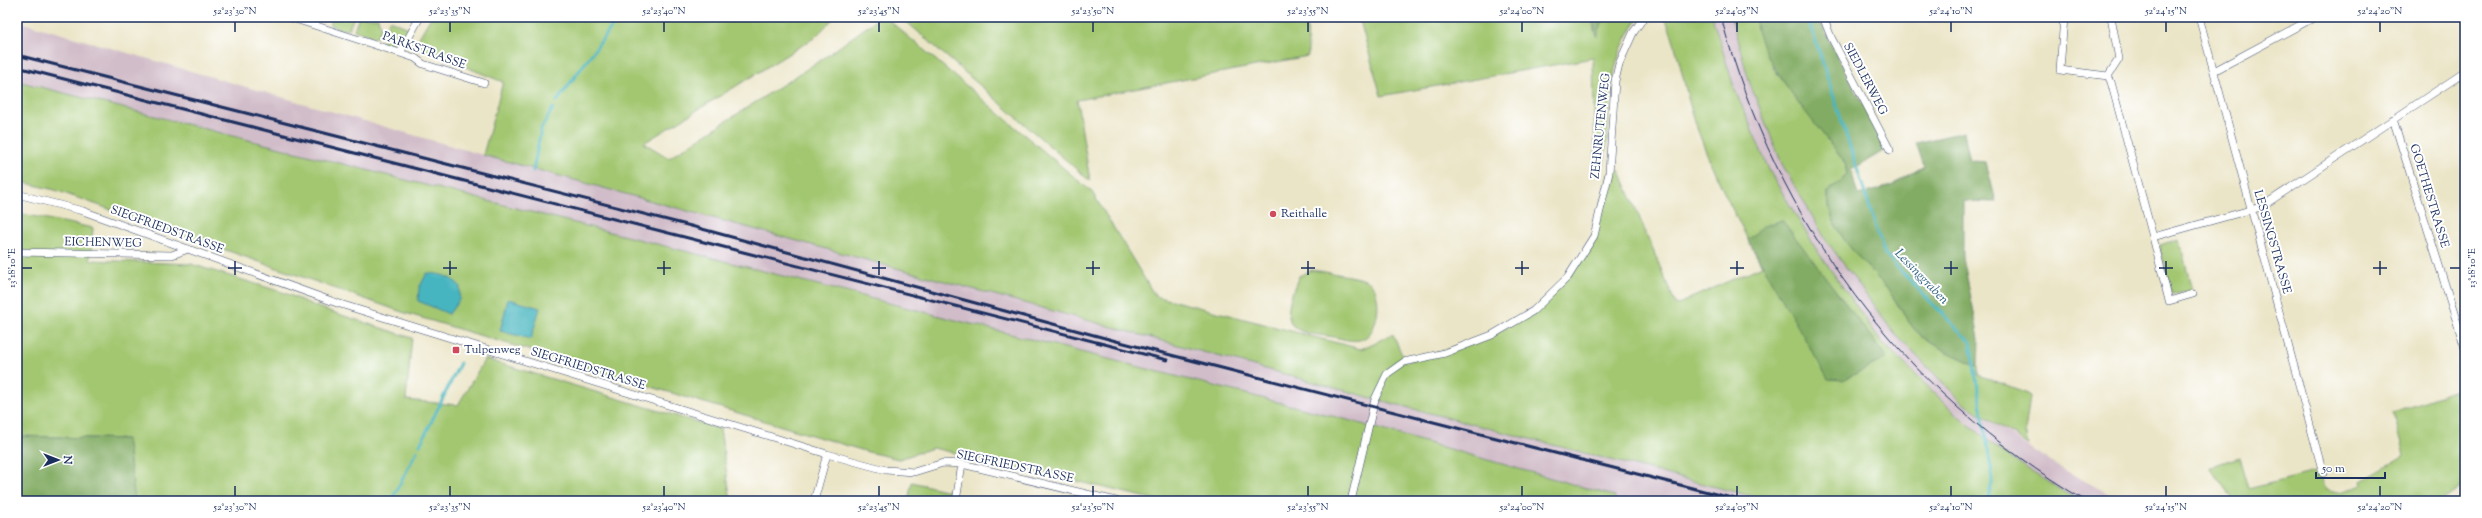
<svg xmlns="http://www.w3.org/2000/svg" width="2482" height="518" font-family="'Sorts Mill Goudy',serif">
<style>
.industrial{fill:#d1bdc9}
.green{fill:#a3c771;stroke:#5f7b68}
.forest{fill:#82ac63;stroke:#4e6e60}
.water{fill:#46b5bf;stroke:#30728e}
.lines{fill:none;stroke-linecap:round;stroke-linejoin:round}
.stream{stroke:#46b5bf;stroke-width:3}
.minor-casing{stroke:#3a4a6e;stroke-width:8}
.minor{stroke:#fff;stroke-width:7}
.tram{stroke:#1b2f5e;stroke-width:1}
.rail{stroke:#1b2f5e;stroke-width:3}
.ticks{fill:none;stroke:#1b2f5e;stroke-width:1.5}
.poi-dot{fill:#d1495b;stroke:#fff;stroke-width:1.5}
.labels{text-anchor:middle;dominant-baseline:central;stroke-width:4;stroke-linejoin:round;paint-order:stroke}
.street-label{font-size:12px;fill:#1b2f5e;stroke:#fff}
.poi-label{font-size:12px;fill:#1b2f5e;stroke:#fff;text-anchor:start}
.water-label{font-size:13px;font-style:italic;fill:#2a5e80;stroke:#fff}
.neatline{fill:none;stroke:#1b2f5e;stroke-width:1.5}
.ticks-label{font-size:10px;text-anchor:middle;fill:#1b2f5e}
</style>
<rect width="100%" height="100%" fill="#fff"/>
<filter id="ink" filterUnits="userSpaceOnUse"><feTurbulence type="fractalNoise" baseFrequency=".025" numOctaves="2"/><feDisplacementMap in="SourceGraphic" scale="8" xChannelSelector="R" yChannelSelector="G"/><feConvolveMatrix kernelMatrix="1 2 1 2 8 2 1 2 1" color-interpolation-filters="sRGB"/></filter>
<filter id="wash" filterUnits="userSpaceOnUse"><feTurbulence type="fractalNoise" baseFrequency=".012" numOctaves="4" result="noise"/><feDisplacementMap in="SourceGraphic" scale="16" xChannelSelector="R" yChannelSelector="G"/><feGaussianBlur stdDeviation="0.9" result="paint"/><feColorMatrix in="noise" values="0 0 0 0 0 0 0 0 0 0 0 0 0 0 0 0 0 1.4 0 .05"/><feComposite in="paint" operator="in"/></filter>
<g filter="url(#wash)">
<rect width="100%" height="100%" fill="#ebe5c7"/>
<path class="industrial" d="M1712,17h19l19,67 32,80 44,76 67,92 70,71 92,62 67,36h-43l-72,-45 -52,-43 -74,-72 -65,-92 -46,-77 -35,-82z
M17,21l466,134 892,244 395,102h-153l-3,-5 -270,-77 -1327,-338z"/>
<path class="green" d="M333,17h21l-5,12 -8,1 -11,-5z
M359,17l19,1 3,9 -4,11 -23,-8z
M431,17h404l-21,21 -170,105 25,15 155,-100 56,-41h5l207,175 63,104 206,53 32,-15 12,28 87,-26 41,-25 35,-34 26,-41 15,-63 11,-2 56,134 86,-39c-24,-45 -48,-90 -65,-138 -13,-37 -17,-75 -32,-111h47l23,73 35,82 46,77 65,92 74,72 52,43 72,45h-309l-395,-102 -892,-244 20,-73 -89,-36z
M901,17h406l1,39 -231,44 13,81z
M1359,17h233l2,14 10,-14h35c-36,51 -26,90 -35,147l-3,4 -6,-7 -2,-103 -212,38z
M1731,17h26l-1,4 18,48 71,94 2,12 -19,17c-1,42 37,69 60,98 13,17 19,35 36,48 16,12 37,19 54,29v8l50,18 2,4 -5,34 3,14 -65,-42 -70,-71 -67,-92 -44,-76 -32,-80z
M389,20l20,8 -11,15 -13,1 -3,-2z
M17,81l1327,338 270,77 3,5h-456l-228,-53 -34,11 -31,-7 -466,-140 -347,-122 -38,-9z
M17,213l76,15 -3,32 101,4 94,29 32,14 95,31 -6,62 52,5 27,-46 235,70 11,72h-596l-8,-62 -110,-3z
M2179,239l13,51 -20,5 -13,-50z
M1312,270c11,2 51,7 57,12 14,10 10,46 -3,55 -10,7 -21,2 -32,0 -11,-2 -23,-2 -33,-6 -23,-8 -8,-41 -2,-55z
M2465,387v98l-24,16h-212l3,-3 -23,-31 30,-10 9,32 71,-18 7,19c12,6 25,-2 37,-6l-1,-4 43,-25 -12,-43z
M912,482l41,10 -2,9h-43z"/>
<path class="forest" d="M1592,17h12l-7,20z
M1757,17h62l9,22 59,110 -36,21 7,25 33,-9 33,-20 -8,-23 48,-11 6,29 16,1 10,40 -33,-1v56l16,82 -1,28c-17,-10 -38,-17 -54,-29 -17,-13 -23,-31 -36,-48 -23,-29 -61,-56 -60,-98l19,-17 -2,-12c-18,-26 -98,-116 -88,-146z
M1782,220l105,138 -44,22 -15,-1 -80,-139 14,-13z
M17,436l110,3 8,62h-118z"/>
<path class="water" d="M427,273c14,1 23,3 33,13l-1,14 -10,14 -31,-13 1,-13z
M508,299l32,9 -9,31 -31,-8z"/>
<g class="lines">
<path class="stream" d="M1808,17l77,238 85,87 23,138 -6,21
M557,101l62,-84
M533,171l8,-42 12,-21
M420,445l40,-82
M391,501l26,-50"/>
</g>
</g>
<g filter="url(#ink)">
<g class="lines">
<defs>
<path id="minor" d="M289,17l111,36 15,5 8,6 61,19
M1823,17l8,20 59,113
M2064,17l-4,53 48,6 3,6 42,155
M2199,17l124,456
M400,53l20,-36
M2214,71l101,-54
M2108,76l11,-17 -8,-42
M2393,119l72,229
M17,194l66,17 254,92 490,151 59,16 28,2 29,-9 19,1 154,37
M17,252l155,3 16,-6
M2193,294l-24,7 -16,-64 108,-30 204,-135
M814,501l13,-47
M956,501l6,-37
M1351,501l24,-102 12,-25 17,-12 41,-9 47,-18 41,-24 35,-34 26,-41 15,-63 6,-92 4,-17 14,-31 11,-16"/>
</defs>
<use href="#minor" class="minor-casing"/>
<use href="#minor" class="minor"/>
<path class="tram" d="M1721,17c56,207 180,375 365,484"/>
<path class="rail" d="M17,55l674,171 425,115 627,160
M17,67l1150,293"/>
</g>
</g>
<path class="ticks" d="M235,22v10M450,22v10M664,22v10M879,22v10M1093,22v10M1308,22v10M1522,22v10M1737,22v10M1951,22v10M2166,22v10M2380,22v10M235,261v14M450,261v14M664,261v14M879,261v14M1093,261v14M1308,261v14M1522,261v14M1737,261v14M1951,261v14M2166,261v14M2380,261v14M22,268h10M228,268h14M443,268h14M657,268h14M872,268h14M1086,268h14M1301,268h14M1515,268h14M1730,268h14M1944,268h14M2159,268h14M2373,268h14M2450,268h10M235,486v10M450,486v10M664,486v10M879,486v10M1093,486v10M1308,486v10M1522,486v10M1737,486v10M1951,486v10M2166,486v10M2380,486v10"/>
<g class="poi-dot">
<circle cx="1273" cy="214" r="4"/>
<rect x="452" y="346" width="8" height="8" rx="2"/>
</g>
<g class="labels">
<g class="street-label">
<text transform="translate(424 51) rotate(20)">PARKSTRASSE</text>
<text transform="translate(1865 79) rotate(62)">SIEDLERWEG</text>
<text transform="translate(1601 126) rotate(-84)">ZEHNRUTENWEG</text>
<text transform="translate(2429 196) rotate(73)">GOETHESTRASSE</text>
<text transform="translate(167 230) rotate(20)">SIEGFRIEDSTRASSE</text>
<text transform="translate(2272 242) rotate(74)">LESSINGSTRASSE</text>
<text transform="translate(103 243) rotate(1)">EICHENWEG</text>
<text transform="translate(588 369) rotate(17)">SIEGFRIEDSTRASSE</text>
<text transform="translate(1015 467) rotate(12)">SIEGFRIEDSTRASSE</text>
</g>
<g class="poi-label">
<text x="1281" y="214">Reithalle</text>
<text x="464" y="350">Tulpenweg</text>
</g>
<g class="water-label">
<text transform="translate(1921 277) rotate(46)">Lessinggraben</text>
</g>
</g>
<rect width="2482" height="518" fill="none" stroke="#fff" stroke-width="44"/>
<g transform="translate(58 460) rotate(90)" stroke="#ffffff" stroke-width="3" paint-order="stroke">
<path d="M0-3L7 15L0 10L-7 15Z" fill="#1b2f5e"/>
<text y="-6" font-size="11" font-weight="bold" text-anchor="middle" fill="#1b2f5e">N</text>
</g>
<path d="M2316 472v6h69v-6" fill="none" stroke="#1b2f5e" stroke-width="2"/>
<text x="2322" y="472" font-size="12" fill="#1b2f5e" stroke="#ffffff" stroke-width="3" paint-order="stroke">50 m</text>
<rect x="22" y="22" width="2438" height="474" class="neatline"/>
<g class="ticks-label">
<text x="235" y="14">52°23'30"N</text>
<text x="450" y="14">52°23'35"N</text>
<text x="664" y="14">52°23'40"N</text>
<text x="879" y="14">52°23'45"N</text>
<text x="1093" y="14">52°23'50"N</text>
<text x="1308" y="14">52°23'55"N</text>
<text x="1522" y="14">52°24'00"N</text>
<text x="1737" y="14">52°24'05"N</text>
<text x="1951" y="14">52°24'10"N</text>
<text x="2166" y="14">52°24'15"N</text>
<text x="2380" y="14">52°24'20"N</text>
<text transform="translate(2471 268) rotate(-90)" y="4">13°18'10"E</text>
<text transform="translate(11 268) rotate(-90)" y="4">13°18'10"E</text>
<text x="235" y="510">52°23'30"N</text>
<text x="450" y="510">52°23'35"N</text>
<text x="664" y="510">52°23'40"N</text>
<text x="879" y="510">52°23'45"N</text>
<text x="1093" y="510">52°23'50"N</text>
<text x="1308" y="510">52°23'55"N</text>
<text x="1522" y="510">52°24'00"N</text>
<text x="1737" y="510">52°24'05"N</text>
<text x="1951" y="510">52°24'10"N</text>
<text x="2166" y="510">52°24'15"N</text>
<text x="2380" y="510">52°24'20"N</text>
</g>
</svg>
